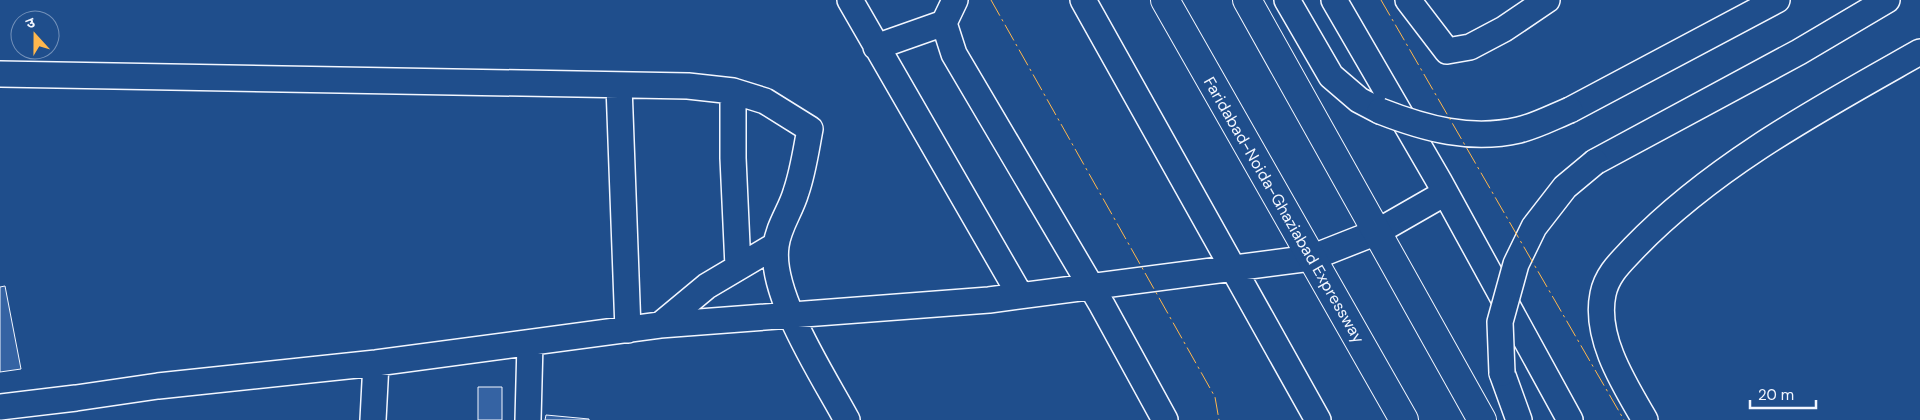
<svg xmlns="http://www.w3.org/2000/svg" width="1920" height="420" font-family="'DM Sans','Noto Sans Devanagari',sans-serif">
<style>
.building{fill:#3563a3;stroke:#f2f6ff}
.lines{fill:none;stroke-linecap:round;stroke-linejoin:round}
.minor-casing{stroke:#f2f6ff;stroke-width:28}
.major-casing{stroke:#f2f6ff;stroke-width:30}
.minor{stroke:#1f4e8c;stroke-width:25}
.major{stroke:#1f4e8c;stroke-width:28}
.minor-bridge-casing{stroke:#f2f6ff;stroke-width:28;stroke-linecap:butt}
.minor-bridge{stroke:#1f4e8c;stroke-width:25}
.power{stroke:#ffb74d;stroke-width:1;stroke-dasharray:18 4 2.5 4;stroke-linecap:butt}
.labels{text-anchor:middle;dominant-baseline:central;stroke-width:4;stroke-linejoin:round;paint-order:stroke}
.street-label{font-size:16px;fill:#f2f6ff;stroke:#1f4e8c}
</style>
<rect width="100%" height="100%" fill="#1f4e8c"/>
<path class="building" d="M5,286l16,83 -21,3v-85z
M478,387h24v33h-24z
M546,415l43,4v1h-44z"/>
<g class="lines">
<defs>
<path id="minor" d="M850,0l170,295
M955,0l-11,23 10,31 148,251 63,115
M1083,0l235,420
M1287,0l44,76 28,24 21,11
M1334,0l105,181 131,239
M1408,0l39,51 23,-4 34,-18 43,-29
M876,47l68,-24
M0,74l688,12 45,5 32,10 45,28c-4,21 -7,43 -14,63 -5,18 -18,35 -20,54 -7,48 48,131 71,174
M619,86l9,244
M733,91v67l5,109
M1570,110l207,-110
M1595,162l204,-110 88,-52
M660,325l47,-39 69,-41
M1502,373l17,47
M0,407l76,-9 82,-12 218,-23 284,-38 329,-25 322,-42 66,-26 68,-39
M373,420l3,-57
M528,420l2,-77
M1645,420c-21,-36 -51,-83 -42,-126 4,-20 18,-32 31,-46 80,-83 187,-140 286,-196"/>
<path id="major" d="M1165,0l239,420
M1247,0l235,420"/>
</defs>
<use href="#minor" class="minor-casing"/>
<use href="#major" class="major-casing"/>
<use href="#minor" class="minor"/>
<use href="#major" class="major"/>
<defs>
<path id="minor-bridge" d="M1380,111c46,18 91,30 139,19 17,-4 34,-13 51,-20
M1502,373l-2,-51 16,-58 18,-37 31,-40 30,-25"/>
</defs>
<use href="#minor-bridge" class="minor-bridge-casing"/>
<use href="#minor-bridge" class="minor-bridge"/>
<path class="power" d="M991,0l224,397 4,23
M1381,0l243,420"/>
</g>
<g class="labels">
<g class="street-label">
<text transform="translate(1284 210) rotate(60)">Faridabad-Noida-Ghaziabad Expressway</text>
</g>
</g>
<g transform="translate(35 35) rotate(339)"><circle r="24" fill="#1f4e8c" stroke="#7391ba"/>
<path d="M0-4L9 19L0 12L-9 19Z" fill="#ffb74d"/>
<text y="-8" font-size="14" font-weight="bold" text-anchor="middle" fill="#f2f6ff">उ</text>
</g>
<path d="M1750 400v8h66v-8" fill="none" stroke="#f2f6ff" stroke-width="2.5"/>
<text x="1758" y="400" font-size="15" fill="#f2f6ff" stroke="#1f4e8c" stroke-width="4" paint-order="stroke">20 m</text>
</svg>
